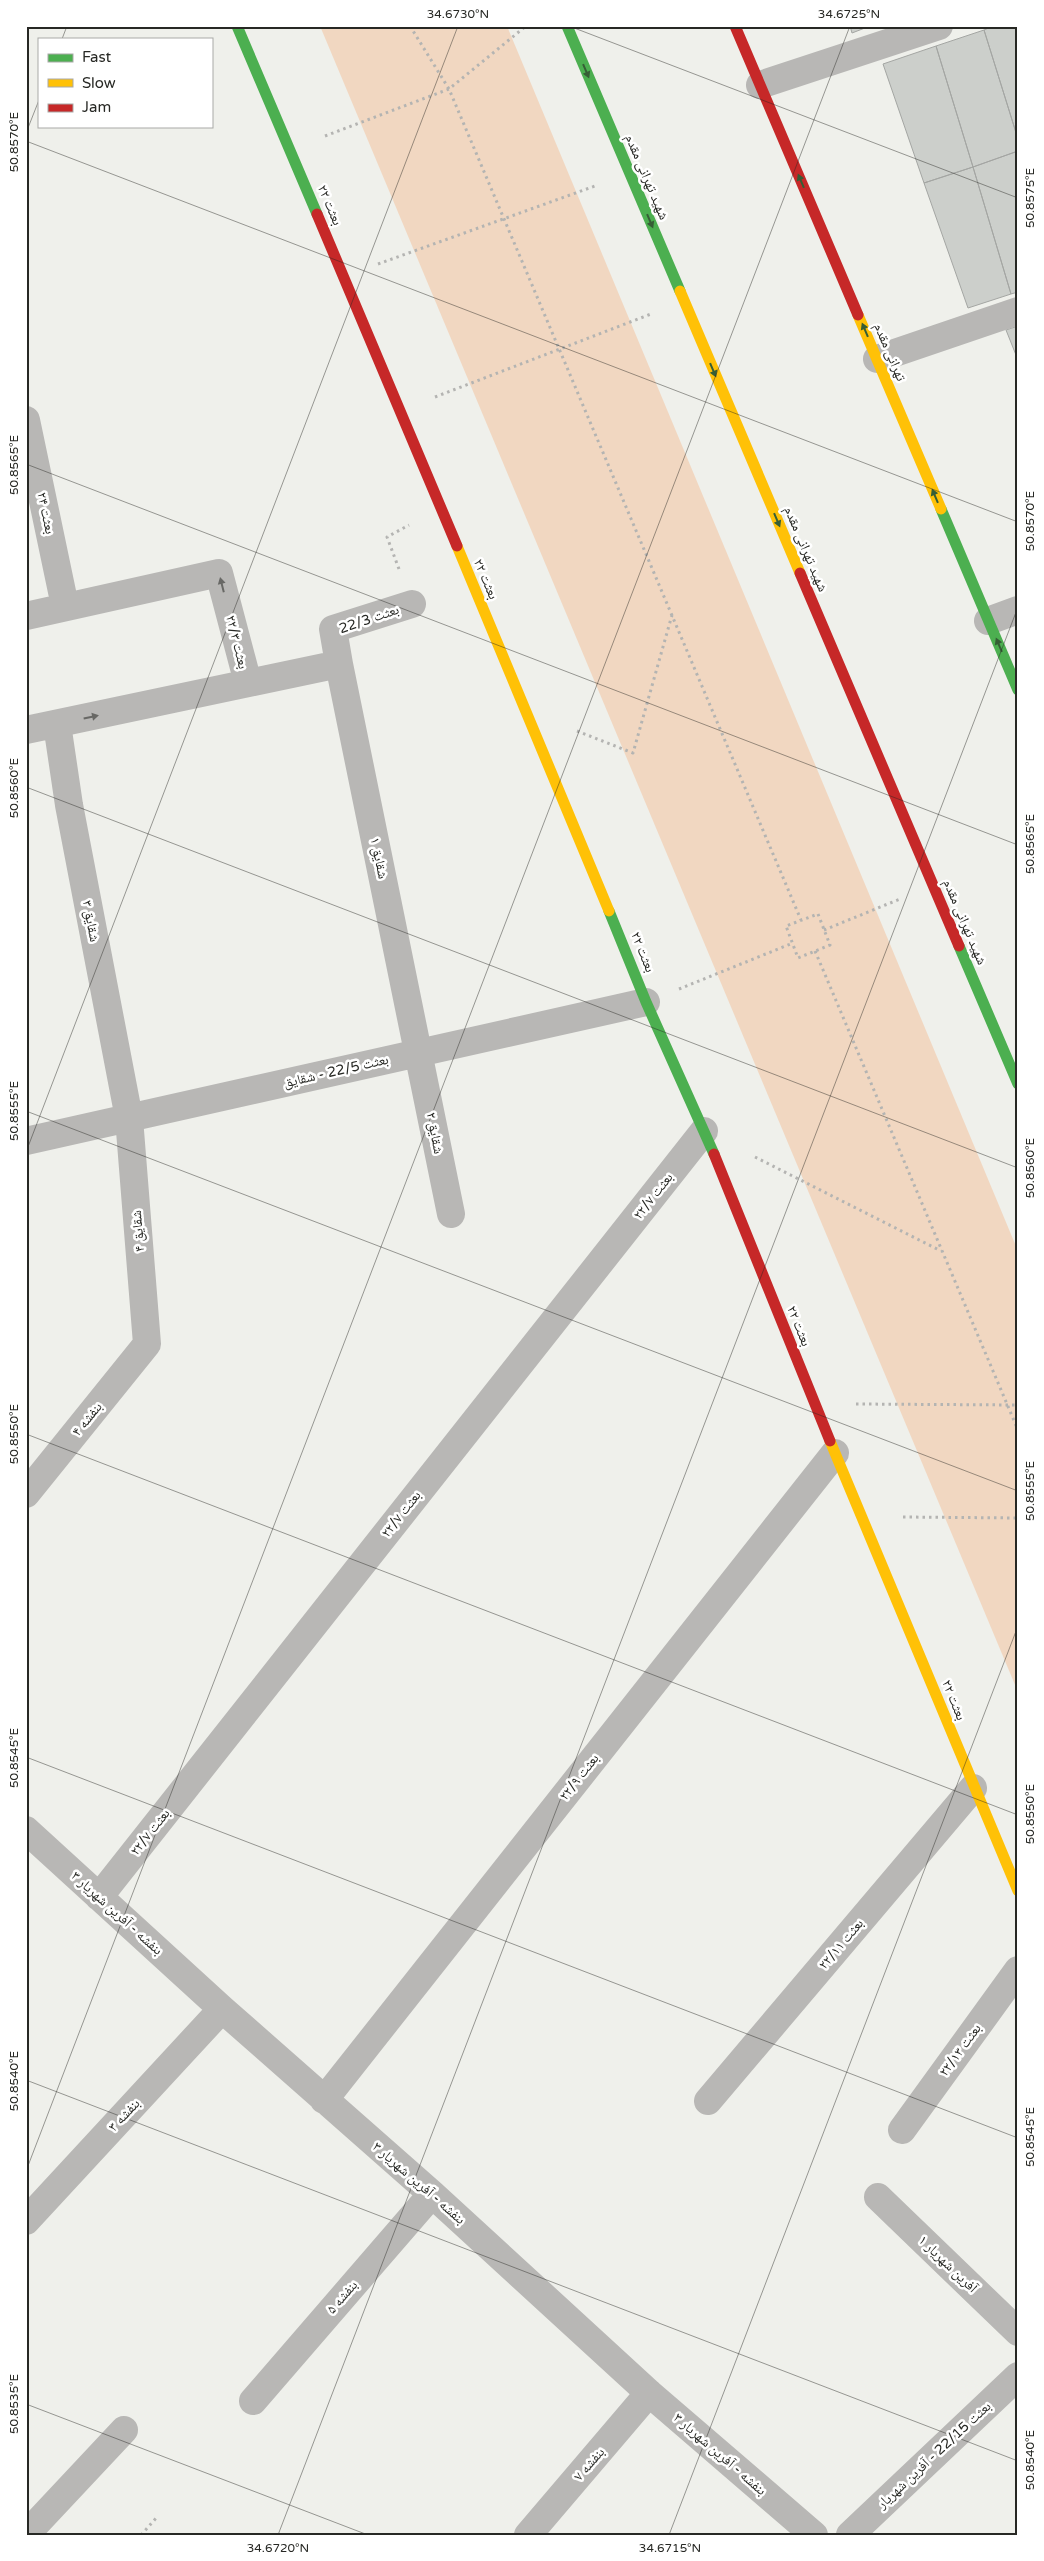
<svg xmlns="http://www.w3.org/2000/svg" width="1044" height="2561" font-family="'Varela Round','Noto Naskh Arabic',sans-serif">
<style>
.green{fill:#f1d7c1}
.building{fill:#cccfcb;stroke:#a4a6a3}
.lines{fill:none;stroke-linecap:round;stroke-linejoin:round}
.path{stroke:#b4b4b2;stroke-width:3;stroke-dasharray:2.5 4;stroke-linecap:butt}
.street{stroke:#b8b7b5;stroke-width:28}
.fast{stroke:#4caf50;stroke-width:11}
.slow{stroke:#ffc107;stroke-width:11}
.jam{stroke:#c62828;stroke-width:11}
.oneway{fill:#365e36}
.oneway2{fill:#686865}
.ticks{fill:none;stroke:#272824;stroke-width:1;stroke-opacity:0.45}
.labels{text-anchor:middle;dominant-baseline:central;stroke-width:5;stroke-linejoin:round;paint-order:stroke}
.street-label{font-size:14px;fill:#272824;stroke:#fff}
.neatline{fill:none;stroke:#272824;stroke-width:2}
.ticks-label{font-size:12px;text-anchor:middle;fill:#272824}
</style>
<rect width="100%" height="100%" fill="#eff0eb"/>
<path class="green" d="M320,26h187l511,1225v441z"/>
<path class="building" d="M850,26h20l-18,7z
M993,26h25v113l-34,-109z
M984,30l34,109v12l-45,16 -37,-121z
M936,46l37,121 -49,16 -41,-119z
M1018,151v141l-7,2 -38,-127z
M973,167l38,127 -43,14 -44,-125z
M1018,326v34l-12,-30z"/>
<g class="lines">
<path class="path" d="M410,26l39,63 352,831
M325,136l124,-47 77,-63
M378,264l217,-78
M435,397l216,-83
M399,569l-12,-32 22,-12
M577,731l56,22 39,-138
M818,914l12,31 -32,13 -12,-32z
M824,930l76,-31
M815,951l203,479
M679,989l114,-46
M755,1157l186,94
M856,1404l162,1
M903,1517l115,1
M141,2535l17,-19"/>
<path class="street" d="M760,85l179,-59
M877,359l141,-48
M26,420l39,186
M26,616l193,-43 29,110
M988,621l30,-11
M339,664l112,550
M26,730l313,-66 -6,-35 79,-25
M26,1141l620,-139
M26,1494l121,-150 -18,-226 -60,-313 -12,-81
M26,1830l196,179 210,185 217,199 165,142
M99,1897l605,-766
M324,2100l511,-647
M708,2101l265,-313
M902,2130l116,-160
M878,2197l140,135
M26,2221l196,-212
M253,2401l179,-207
M34,2526l90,-96
M528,2535l121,-142
M850,2535l168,-159"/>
<path class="fast" d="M237,26l80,188
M567,26l113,265
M941,509l77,181
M609,911l37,91 68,152
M959,946l59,138"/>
<path class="slow" d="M680,291l120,282
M858,315l83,194
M457,546l152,365
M830,1441l188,450"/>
<path class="jam" d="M735,26l123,289
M317,214l140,332
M800,573l159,373
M714,1154l116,287"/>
</g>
<defs><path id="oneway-solid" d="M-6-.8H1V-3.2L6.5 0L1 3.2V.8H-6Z" transform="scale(1.25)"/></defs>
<g class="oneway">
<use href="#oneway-solid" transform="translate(586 71) rotate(67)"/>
<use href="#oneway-solid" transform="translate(801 181) rotate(-113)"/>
<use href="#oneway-solid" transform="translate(650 221) rotate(67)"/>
<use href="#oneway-solid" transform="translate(865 330) rotate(-113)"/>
<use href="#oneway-solid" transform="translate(713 370) rotate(67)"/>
<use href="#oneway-solid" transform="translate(935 496) rotate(-113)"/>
<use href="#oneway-solid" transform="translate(777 520) rotate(67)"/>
<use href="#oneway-solid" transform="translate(999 645) rotate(-113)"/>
</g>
<g class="oneway2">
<use href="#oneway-solid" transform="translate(222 585) rotate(-104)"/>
<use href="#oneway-solid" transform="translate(91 717) rotate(-12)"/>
</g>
<path class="ticks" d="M569,26l449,172M62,39l5,-13M26,133l13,-33M26,141l992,381M26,464l992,381M26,787l992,381M26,1111l992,380M26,1152l432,-1126M26,1434l992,381M26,1757l992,381M26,2080l992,381M26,2171l824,-2145M26,2404l342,131M278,2535l740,-1928M669,2535l349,-909"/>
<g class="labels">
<g class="street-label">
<text transform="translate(647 177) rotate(67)">شهید تهرانی مقدم</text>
<text transform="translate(330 205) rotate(67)">بعثت ۲۲</text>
<text transform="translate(890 352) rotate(67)">تهرانی مقدم</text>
<text transform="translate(46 513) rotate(78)">بعثت ۲۴</text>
<text transform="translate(806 549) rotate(67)">شهید تهرانی مقدم</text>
<text transform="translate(486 579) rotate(67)">بعثت ۲۲</text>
<text transform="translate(369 619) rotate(-19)">بعثت 22/3</text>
<text transform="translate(237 642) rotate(76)">بعثت ۲۲/۳</text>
<text transform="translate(379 858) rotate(78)">شقایق ۱</text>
<text transform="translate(91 921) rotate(79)">شقایق ۳</text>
<text transform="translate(965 922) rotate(67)">شهید تهرانی مقدم</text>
<text transform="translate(643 952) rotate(68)">بعثت ۲۲</text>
<text transform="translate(336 1071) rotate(-13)">بعثت 22/5 - شقایق</text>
<text transform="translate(435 1133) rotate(79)">شقایق ۲</text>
<text transform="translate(653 1196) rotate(-52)">بعثت ۲۲/۷</text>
<text transform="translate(138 1231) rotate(-95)">شقایق ۴</text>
<text transform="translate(799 1326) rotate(68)">بعثت ۲۲</text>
<text transform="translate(87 1419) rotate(-51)">بنفشه ۴</text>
<text transform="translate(401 1514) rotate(-52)">بعثت ۲۲/۷</text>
<text transform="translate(954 1700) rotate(68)">بعثت ۲۲</text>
<text transform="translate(579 1777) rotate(-52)">بعثت ۲۲/۹</text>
<text transform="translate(150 1832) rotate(-52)">بعثت ۲۲/۷</text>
<text transform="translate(117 1913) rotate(42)">بنفشه - آفرین شهریار ۳</text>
<text transform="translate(841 1944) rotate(-50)">بعثت ۲۲/۱۱</text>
<text transform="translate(960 2050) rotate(-54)">بعثت ۲۲/۱۳</text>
<text transform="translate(124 2115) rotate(-47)">بنفشه ۳</text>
<text transform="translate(419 2183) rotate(41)">بنفشه - آفرین شهریار ۳</text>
<text transform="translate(948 2264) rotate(44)">آفرین شهریار ۱</text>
<text transform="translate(342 2297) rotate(-49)">بنفشه ۵</text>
<text transform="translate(720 2454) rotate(41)">بنفشه - آفرین شهریار ۳</text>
<text transform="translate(934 2455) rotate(-43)">بعثت 22/15 - آفرین شهریار</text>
<text transform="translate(589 2464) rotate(-49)">بنفشه ۷</text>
</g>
</g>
<rect width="1044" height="2561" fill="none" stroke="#ffffff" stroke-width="55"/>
<rect x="38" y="38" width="175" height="90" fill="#ffffff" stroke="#a9a9a7"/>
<rect x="48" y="54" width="25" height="8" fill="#4caf50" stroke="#a9a9a7"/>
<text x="82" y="62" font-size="15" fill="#272824">Fast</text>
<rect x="48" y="79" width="25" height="8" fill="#ffc107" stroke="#a9a9a7"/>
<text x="82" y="88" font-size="15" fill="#272824">Slow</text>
<rect x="48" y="104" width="25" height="8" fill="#c62828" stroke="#a9a9a7"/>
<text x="82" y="112" font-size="15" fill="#272824">Jam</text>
<rect x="28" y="28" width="988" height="2506" class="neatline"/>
<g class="ticks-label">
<text x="458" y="18">34.6730°N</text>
<text x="849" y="18">34.6725°N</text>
<text transform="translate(14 142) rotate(-90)" y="4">50.8570°E</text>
<text transform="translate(1030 198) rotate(-90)" y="4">50.8575°E</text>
<text transform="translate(14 465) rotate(-90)" y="4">50.8565°E</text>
<text transform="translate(1030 521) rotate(-90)" y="4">50.8570°E</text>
<text transform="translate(14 788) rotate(-90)" y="4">50.8560°E</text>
<text transform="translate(1030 844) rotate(-90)" y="4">50.8565°E</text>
<text transform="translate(14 1111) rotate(-90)" y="4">50.8555°E</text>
<text transform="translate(1030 1168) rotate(-90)" y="4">50.8560°E</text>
<text transform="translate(14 1434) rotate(-90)" y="4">50.8550°E</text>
<text transform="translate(1030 1491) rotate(-90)" y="4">50.8555°E</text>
<text transform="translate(14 1758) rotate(-90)" y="4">50.8545°E</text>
<text transform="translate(1030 1814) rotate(-90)" y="4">50.8550°E</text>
<text transform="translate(14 2081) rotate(-90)" y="4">50.8540°E</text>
<text transform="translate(1030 2137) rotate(-90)" y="4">50.8545°E</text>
<text transform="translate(14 2404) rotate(-90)" y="4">50.8535°E</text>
<text transform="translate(1030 2460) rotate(-90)" y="4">50.8540°E</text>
<text x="278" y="2552">34.6720°N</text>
<text x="670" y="2552">34.6715°N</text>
</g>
</svg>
